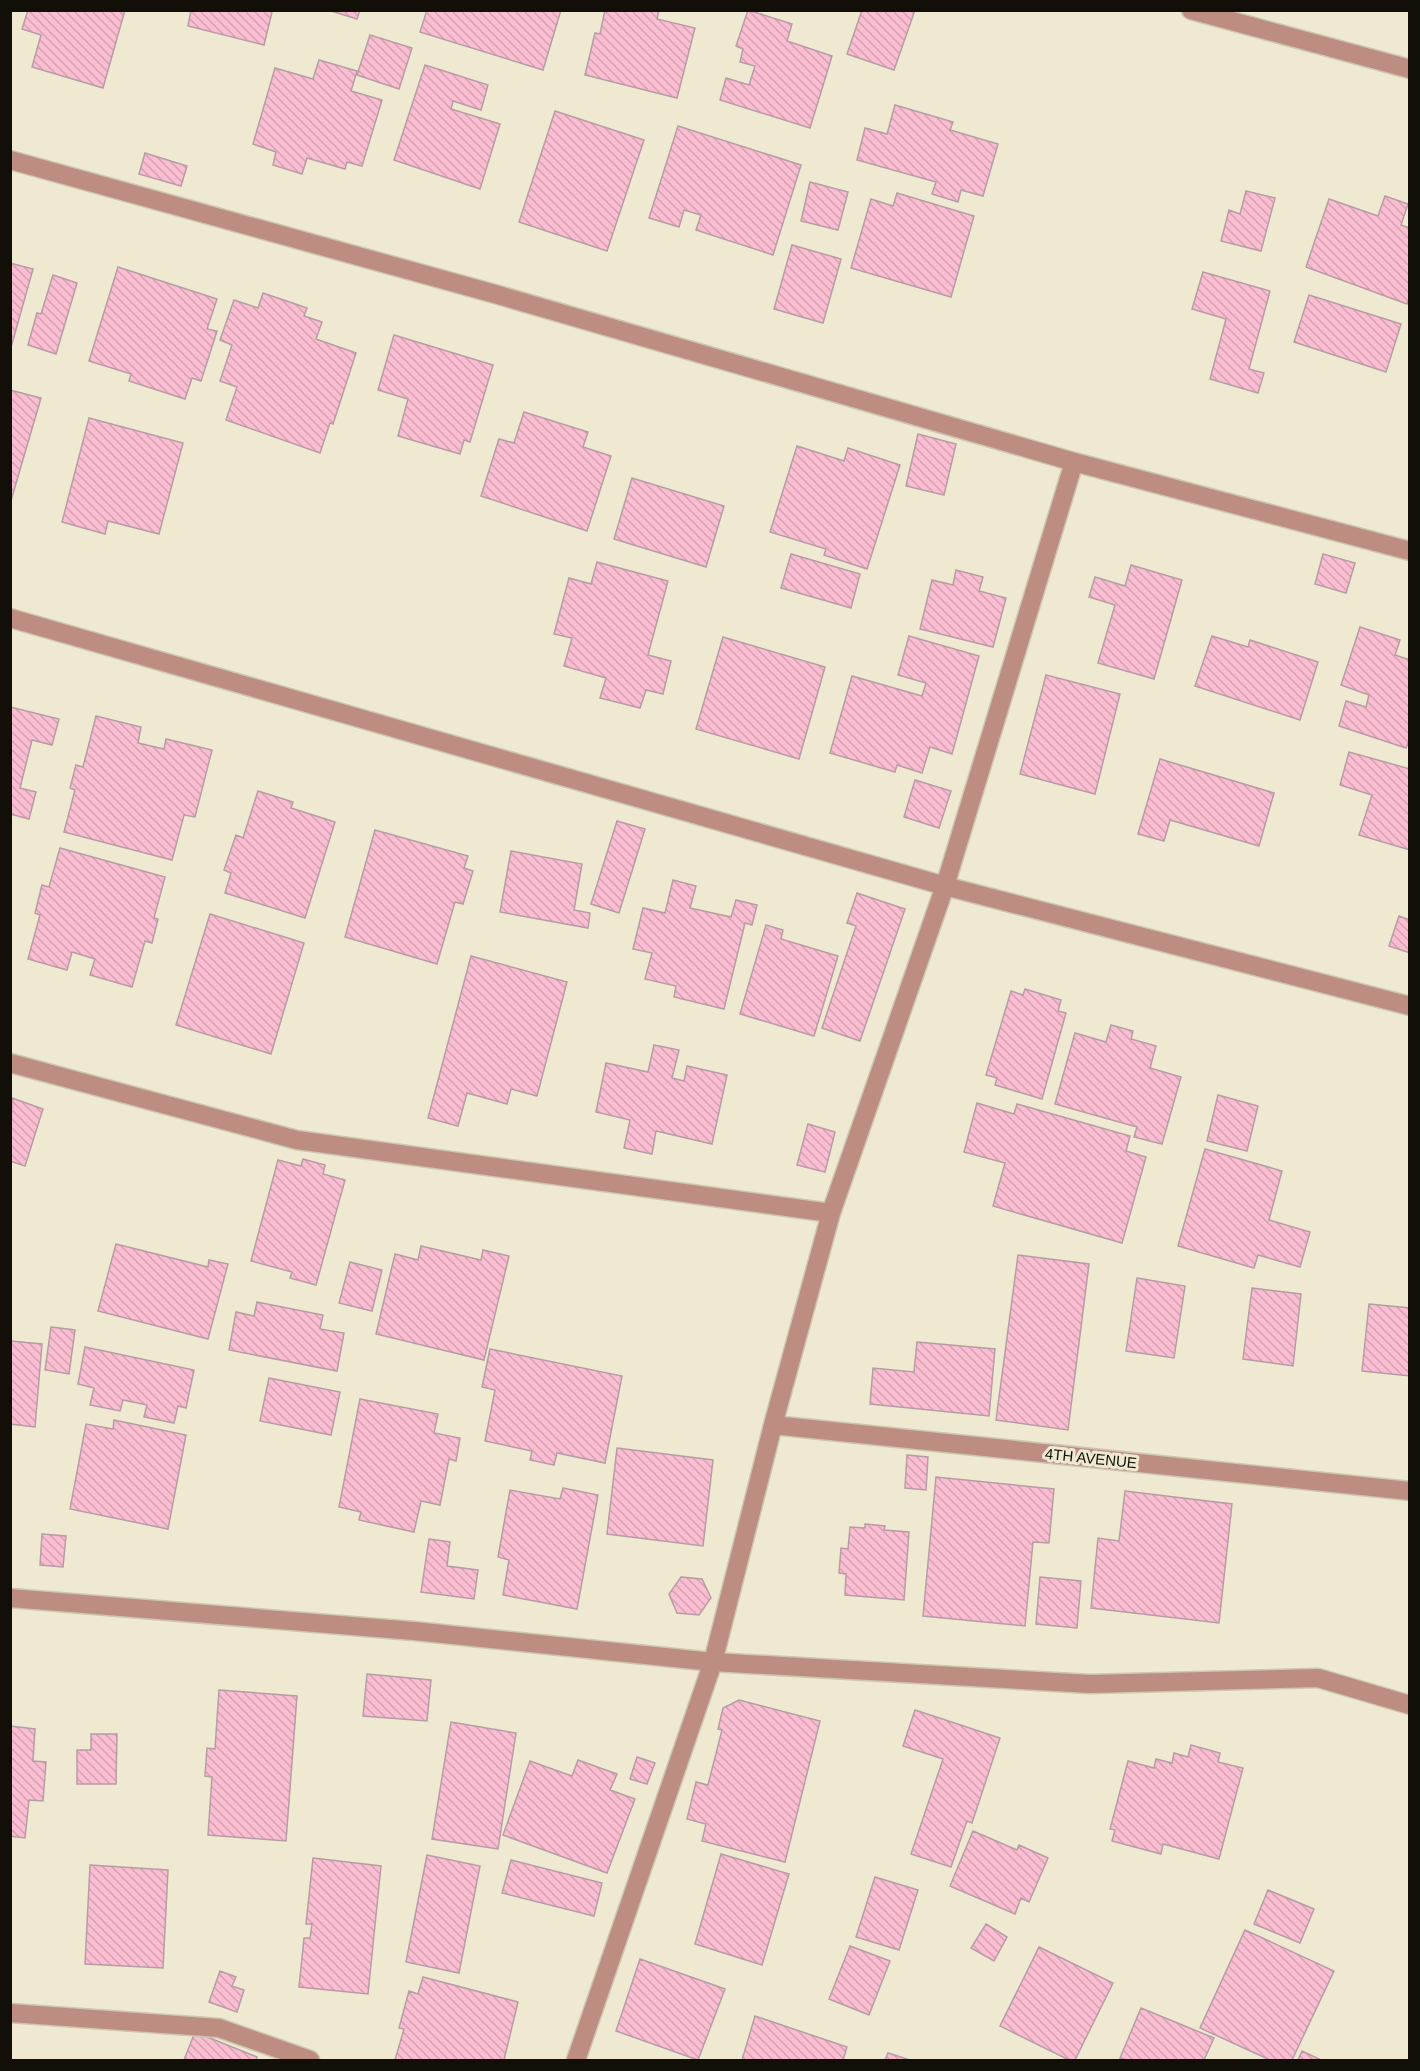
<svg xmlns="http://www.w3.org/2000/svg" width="1420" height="2071" font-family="Arial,sans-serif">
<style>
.building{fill:url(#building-back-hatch);stroke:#b69da5;stroke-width:1.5}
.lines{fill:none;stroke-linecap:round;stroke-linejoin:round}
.street-casing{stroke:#ccc6b2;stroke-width:21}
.street{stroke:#bd8d82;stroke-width:18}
.labels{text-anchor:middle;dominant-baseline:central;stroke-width:6;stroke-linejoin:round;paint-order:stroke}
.street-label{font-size:15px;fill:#110f08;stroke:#f0e9d2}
</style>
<defs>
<pattern id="building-back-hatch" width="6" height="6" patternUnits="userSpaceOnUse" patternTransform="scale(1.5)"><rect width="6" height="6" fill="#fbbdd1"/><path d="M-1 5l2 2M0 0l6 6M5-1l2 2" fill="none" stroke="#d6a1b2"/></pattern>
</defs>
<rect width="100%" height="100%" fill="#f0e9d2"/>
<path class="building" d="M28,10h97l-22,78 -71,-21 9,-32 -19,-6z
M191,10h73l8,2 -8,33 -76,-19z
M328,10h32l-3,9z
M427,10h134l-18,60 -123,-38z
M605,10h54l-2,9 38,9 -18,70 -92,-23 10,-42 5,1z
M748,10l44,14 -5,17 45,15 -22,72 -90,-28 6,-22 23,7 6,-19 -15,-4 3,-13 -7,-3z
M862,10h53l-21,60 -47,-16z
M370,35l42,13 -13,41 -42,-14z
M319,60l38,11 -6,20 31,9 -20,66 -15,-4 -2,7 -38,-11 -5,16 -29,-9 3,-13 -23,-8 22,-76 38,11z
M425,65l63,20 -7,25 -28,-9 -2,8 49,15 -20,65 -86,-29z
M895,105l58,17 -3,8 48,14 -15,52 -22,-6 -3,12 -26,-8 4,-12 -79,-22 8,-32 22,6z
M555,111l89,29 -37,111 -88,-29z
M678,126l123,39 -28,90 -77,-25 5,-15 -17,-5 -5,17 -30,-9z
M145,153l42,13 -6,20 -42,-12z
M810,182l38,10 -10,38 -37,-9z
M1246,191l29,7 -14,53 -40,-10 8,-31 11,4z
M897,193l77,23 -23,81 -100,-29 20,-69 22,7z
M1385,196l23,8 -7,21 9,3v68l-3,8 -101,-37 23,-68 49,17z
M792,245l49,14 -18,64 -49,-14z
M10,263l23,6 -23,82z
M118,267l99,32 -10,30 10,2 -16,50 -9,-3 -7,21 -56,-18 2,-7 -42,-13z
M1203,272l67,19 -21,78 15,4 -6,20 -48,-14 16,-60 -34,-10z
M53,275l24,8 -21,71 -28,-9 9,-32 4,1z
M263,293l44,15 -3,8 18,6 -6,17 40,14 -23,71 -3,-1 -10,30 -94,-33 11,-33 -17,-6 12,-36 -12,-5 14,-40 24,8z
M1309,295l92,29 -15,48 -92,-30z
M394,335l99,30 -23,77 -6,-2 -4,14 -62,-18 10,-37 -30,-9z
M10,390l31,8 -31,106z
M524,412l64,20 -5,15 28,9 -24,75 -106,-35 18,-57 15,4z
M89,418l94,25 -24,91 -51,-13 -3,13 -43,-12z
M918,434l38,10 -12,51 -38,-9z
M797,446l47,15 4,-13 52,17 -33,104 -43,-14 2,-6 -56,-17z
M632,478l92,28 -18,61 -92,-28z
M791,554l69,20 -9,34 -70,-20z
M1323,554l32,9 -9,30 -31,-9z
M597,562l71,19 -20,74 23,6 -8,33 -17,-4 -6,18 -40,-10 6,-20 -42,-12 8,-28 -18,-4 15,-56 22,6z
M1131,565l51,15 -28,99 -56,-16 17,-58 -26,-8 6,-20 30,9z
M956,570l27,7 -4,14 27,7 -13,49 -73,-18 12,-49 21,5z
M1360,627l40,13 -5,15 15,5v78l-4,10 -67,-22 7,-25 20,6 3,-12 -28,-10z
M909,636l70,20 -27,98 -22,-7 -8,26 -25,-8 -2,7 -65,-19 22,-77 70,20 4,-13 -28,-8z
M1212,636l36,11 2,-7 68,22 -18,58 -105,-34z
M723,637l102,30 -26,92 -103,-30z
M1046,675l74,19 -25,100 -75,-20z
M10,707l49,12 -7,26 -20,-5 -12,48 16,4 -7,27 -19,-5z
M96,716l45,11 -3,16 26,6 2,-10 46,11 -17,67 -11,-2 -12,45 -108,-28 11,-42 -5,-2 6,-23 7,2z
M1349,752l61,17v81l-51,-15 13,-40 -32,-10z
M1160,759l114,34 -15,53 -89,-26 -6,21 -26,-7z
M915,780l36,11 -12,37 -35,-11z
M258,791l35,11 -2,6 44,14 -30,96 -80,-25 6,-20 -7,-3 12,-35 7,3z
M617,821l28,8 -26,84 -28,-9z
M375,830l93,26 -4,12 9,3 -10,33 -8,-2 -18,62 -92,-27z
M60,848l105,29 -11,41 4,1 -6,24 -7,-2 -13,46 -42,-12 5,-16 -23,-7 -5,18 -39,-11 12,-44 -5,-2 7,-28 7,2z
M511,851l71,13 -8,46 16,3 -2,15 -88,-16z
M673,880l23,6 -6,22 41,9 5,-17 21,5 -5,20 -7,-2 -21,86 -50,-12 2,-11 -31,-7 7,-26 -19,-4 10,-41 22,5z
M857,893l48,16 -45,132 -38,-13 34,-102 -9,-3z
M210,914l94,29 -33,111 -95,-29z
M1399,916l11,4v33l-21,-7z
M766,925l17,5 -2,9 57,17 -24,80 -74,-22z
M471,956l96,26 -30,114 -26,-7 -4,15 -40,-11 -9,33 -30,-8z
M1025,989l36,11 -3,11 8,2 -24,86 -47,-14 2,-7 -11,-3 25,-84 12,4z
M1111,1025l22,6 -2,8 25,7 -6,22 31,9 -19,67 -28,-7 3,-10 -82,-23 20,-71 31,9z
M654,1045l25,5 -7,28 12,3 3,-15 40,9 -15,69 -56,-13 -4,23 -28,-6 6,-28 -34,-8 10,-49 42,9z
M1218,1095l40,11 -11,45 -40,-10z
M12,1098l31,11 -18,57 -15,-5z
M977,1103l37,11 3,-10 113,32 -4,15 20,6 -24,86 -129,-37 12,-43 -41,-11z
M808,1124l27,8 -10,40 -28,-7z
M1205,1149l77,22 -13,49 41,12 -10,35 -42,-12 -4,13 -76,-22z
M303,1159l22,6 -2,9 22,6 -29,105 -26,-7 2,-6 -41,-11 27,-101 23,6z
M116,1244l92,23 1,-7 19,4 -20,75 -110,-28z
M421,1246l60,14 2,-10 26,6 -25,104 -108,-26 19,-80 23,6z
M1018,1255l71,9 -21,166 -72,-10z
M350,1262l32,8 -10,41 -33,-8z
M1137,1278l48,8 -11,72 -48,-7z
M1252,1288l49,6 -8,72 -50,-7z
M257,1302l66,13 -3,14 24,4 -7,38 -108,-21 7,-38 18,4z
M1369,1304l41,4v68l-48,-5z
M51,1327l24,3 -6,44 -24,-4z
M10,1341l32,3 -7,83 -25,-3z
M917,1342l78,7 -6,67 -119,-12 3,-36 41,4z
M85,1347l109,23 -8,38 -8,-2 -4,17 -30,-6 3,-12 -24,-5 -3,11 -30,-6 4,-17 -16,-4z
M490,1349l132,27 -17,87 -48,-10 -3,12 -24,-5 2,-9 -47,-10 10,-51 -13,-3z
M269,1378l71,14 -9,43 -71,-14z
M360,1399l78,15 -4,19 26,5 -4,23 -7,-2 -9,46 -19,-4 -7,31 -55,-12 2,-8 -22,-5z
M114,1420l72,15 -18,94 -98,-20 16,-85 27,5z
M617,1448l96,12 -10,86 -96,-12z
M907,1455l21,2 -2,33 -21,-2z
M936,1477l118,12 -5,54 -16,-1 -8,84 -102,-10z
M563,1488l35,7 -21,114 -74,-14 6,-35 -11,-3 12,-67 50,9z
M1125,1491l107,13 -13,119 -128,-15 7,-70 21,3z
M865,1524l20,2 -1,4 25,2 -5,68 -59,-5 1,-21 -7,-1 2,-25 7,1 2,-22 15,1z
M42,1534l24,2 -3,31 -23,-2z
M429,1539l21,3 -3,24 31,4 -4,29 -53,-7z
M681,1577l21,2 9,19 -12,17 -22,-2 -8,-19z
M1040,1577l41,4 -4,47 -41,-4z
M367,1674l64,6 -4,41 -64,-5z
M219,1690l78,6 -11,145 -78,-6 4,-58 -7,-1 2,-28 8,1z
M739,1700l81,21 -35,141 -83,-21 4,-17 -19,-5 9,-37 12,3 14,-55 -4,-1 5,-21z
M915,1710l85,28 -28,85 -5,-2 -16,46 -40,-13 32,-95 -40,-13z
M451,1722l65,11 -18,116 -66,-10z
M10,1726l25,3 -2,32 13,1 -3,39 -14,-1 -4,38 -15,-2z
M91,1734h26l-1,50h-39v-34h14z
M1191,1745l29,8 -2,9 25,6 -24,91 -56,-15 -2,10 -49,-13 3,-11 -5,-1 18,-68 26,7 2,-9 16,4 2,-10 14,4z
M637,1757l18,6 -8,21 -17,-5z
M578,1760l39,14 -7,16 25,9 -28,74 -104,-38 27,-74 42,15z
M973,1831l44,19 2,-5 29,13 -19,44 -8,-4 -6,16 -65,-28z
M721,1854l68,20 -27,91 -67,-21z
M427,1855l53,11 -21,107 -53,-11z
M313,1858l68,8 -13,128 -69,-7 5,-49h6l2,-14h-6z
M511,1860l91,23 -8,33 -92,-23z
M90,1865l78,5 -5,98 -78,-4z
M875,1877l43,13 -19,60 -43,-13z
M1268,1890l46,19 -14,34 -46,-19z
M986,1924l21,13 -13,24 -23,-13z
M1245,1930l89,41 -42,89h-22l-70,-32z
M850,1946l40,15 -21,54 -40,-16z
M1039,1947l74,36 -38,77h-6l-69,-34z
M640,1959l85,30 -27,71 -82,-29z
M220,1971l16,6 -4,9 12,4 -7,22 -28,-10z
M423,1977l95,25 -14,58h-109l9,-31 -5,-1 10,-37 9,3z
M1141,2008l73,30 -10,22h-77l-7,-2z
M755,2016l92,31 -4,13h-101z
M195,2032l62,25 -1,3h-72z
M1302,2051l19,9h-23z
M888,2053l22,7h-25z"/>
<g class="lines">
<defs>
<path id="street" d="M1191,10l219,59
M10,160l485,134 579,168 336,89
M10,618l935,268 465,120
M10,1063l287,77 534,73
M773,1425l637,66
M10,1598l404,33 299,31 377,22 228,-6 92,27
M10,2013l209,15 91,32
M576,2060l137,-398 60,-237 58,-212 114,-327 129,-424"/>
</defs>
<use href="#street" class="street-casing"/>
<use href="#street" class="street"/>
</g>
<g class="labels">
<g class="street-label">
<text transform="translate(1091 1458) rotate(6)">4TH AVENUE</text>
</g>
</g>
<rect width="1420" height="2071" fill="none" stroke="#110f08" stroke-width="24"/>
</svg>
